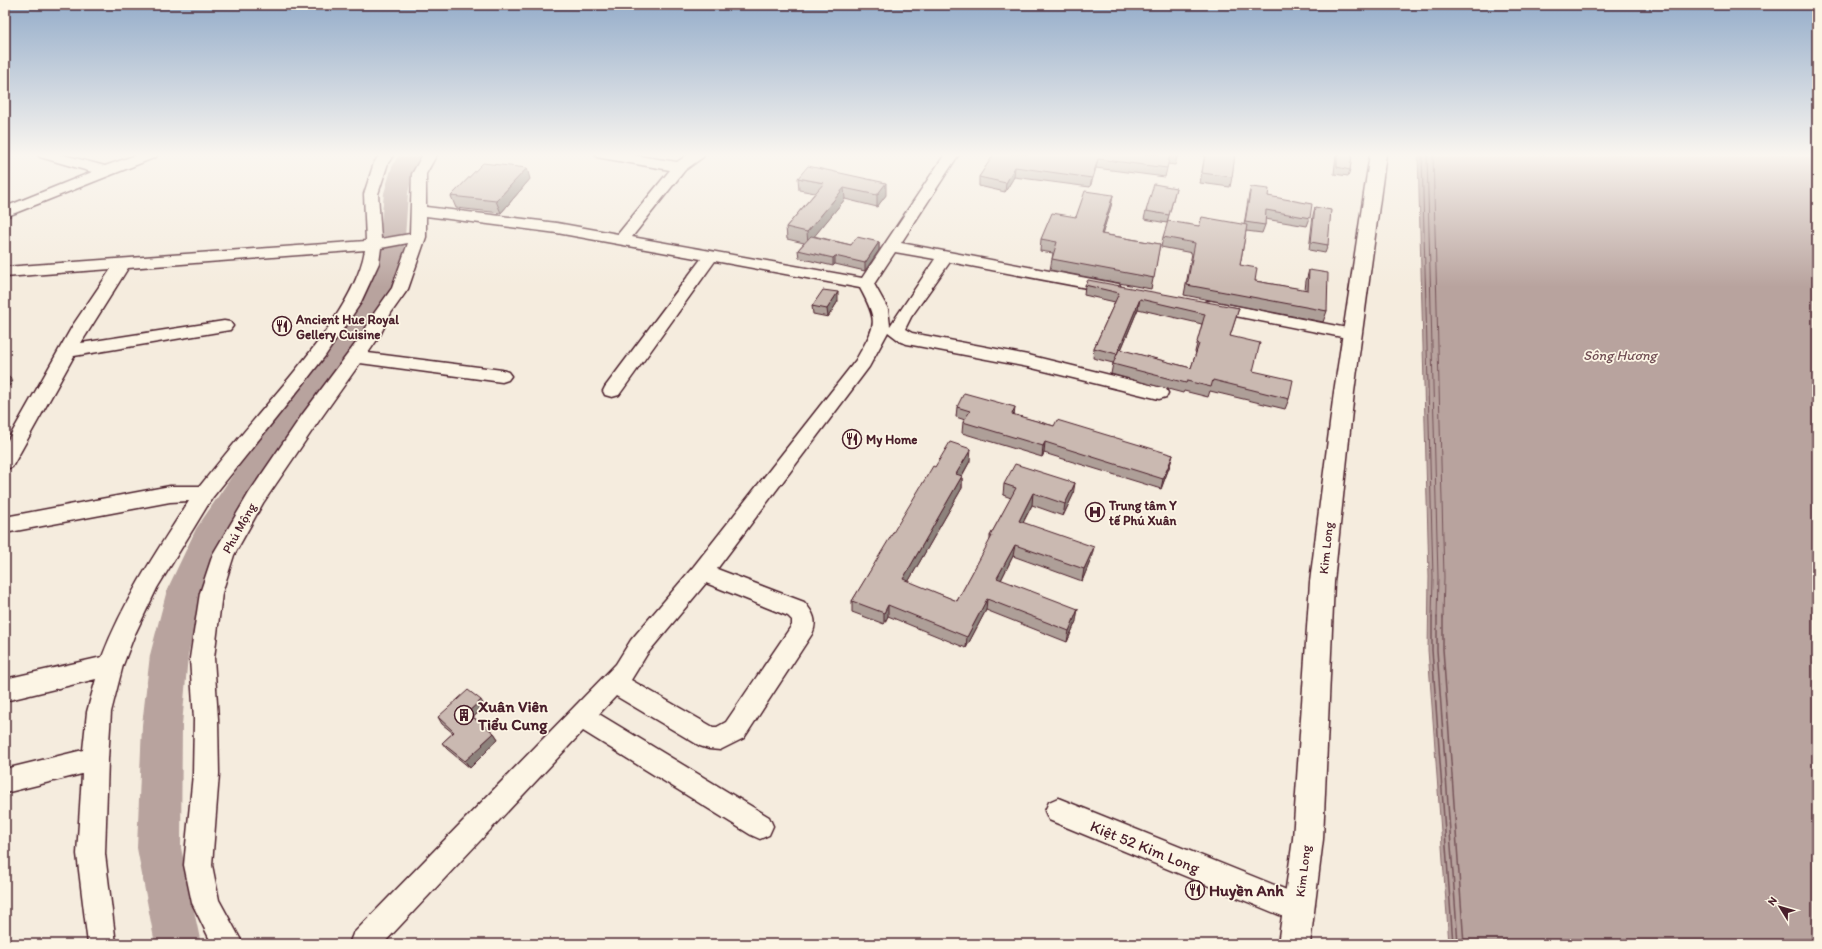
<svg xmlns="http://www.w3.org/2000/svg" width="1822" height="949" font-family="Itim,sans-serif">
<style>
.water{fill:#b8a39e;stroke:#8c6e70}
.lines{fill:none;stroke-linecap:round;stroke-linejoin:round}
.shore-far1{stroke:#765459;stroke-width:1}
.shore{stroke:#765459;stroke-width:1.5}
.river{fill:#b8a39e;fill-rule:evenodd}
.minor-casing{stroke:#4a1f2b;stroke-width:3}
.major-casing{stroke:#4a1f2b;stroke-width:3}
.minor{fill:#fcf5e5;fill-rule:evenodd}
.major{fill:#fcf5e5;fill-rule:evenodd}
.wall{fill:#ae9f98;stroke:#4a1f2b;fill-rule:evenodd}
.shaded-wall{fill:#8d827c;stroke:#4a1f2b}
.building{fill:#cab9b1;stroke:#4a1f2b;fill-rule:evenodd}
.labels{text-anchor:middle;dominant-baseline:central;stroke-width:3.5;stroke-linejoin:round;paint-order:stroke}
.poi-label{font-size:13px;font-weight:bold;fill:#4a1f2b;stroke:#fcf5e5;text-anchor:start}
.street-label{font-size:13px;fill:#4a1f2b;stroke:#fcf5e5}
.water-label{font-size:14px;font-style:italic;fill:#704d53;stroke:#fcf5e5}
.near-poi-label{font-size:16px;font-weight:bold;fill:#4a1f2b;stroke:#fcf5e5;text-anchor:start}
.near-street-label{font-size:16px;fill:#4a1f2b;stroke:#fcf5e5}
</style>
<rect width="100%" height="100%" fill="#f5ecde"/>
<filter id="ink" filterUnits="userSpaceOnUse"><feTurbulence type="fractalNoise" baseFrequency=".025" numOctaves="2"/><feDisplacementMap in="SourceGraphic" scale="8" xChannelSelector="R" yChannelSelector="G"/><feConvolveMatrix kernelMatrix="1 2 1 2 8 2 1 2 1" color-interpolation-filters="sRGB"/></filter>
<g filter="url(#ink)">
<path class="water" d="M1418,154h399v790h-368l-21,-294 1,-73z"/>
<g class="lines">
<path class="shore-far1" d="M1422,154l11,423 -1,41
M1427,154l11,423 -1,41
M1433,154l11,423 -1,41"/>
<path class="shore" d="M1432,617v33l21,294
M1437,617v33l21,294
M1443,617v32l21,295"/>
<path class="river" d="M399,154h22l-7,13 -6,26 -4,60 -8,24 -13,29 -32,50 -88,123 -40,64 -20,47 -15,65 -6,70 -1,123 20,96h-46l-18,-96 5,-123 8,-70 17,-65 29,-61 45,-66 90,-119 26,-38 13,-29 8,-24 6,-60 8,-26z"/>
<defs>
<path id="minor" d="M38,154h22l45,12 34,-12h19l-2,3 -151,60v-10l87,-35 -52,-15z
M380,154h14l-6,9 -10,31 3,45 29,-5 2,-60 11,-20h14l-11,20v33l131,16 61,11 52,-64 -68,-12 -5,-1 -2,-3h31l51,8 12,-8h16l-2,3 -18,13 -53,67 230,41 83,-124h14l-58,89 212,40 6,1 2,4 -2,4 -6,1 -163,-31 -39,55 -6,12 7,4 116,22 131,32 7,2 2,4 -2,4 -7,2 -131,-32 -121,-23 -6,-2 -13,-10 -19,35 -152,202 87,33c9,10 14,19 8,32l-68,104 -24,12 -11,-1 -9,-3 -84,-50 -17,18 170,103 4,9 -4,9 -9,4 -9,-4 -168,-104 -200,213h-34l4,-10 263,-270 15,-24 63,-74 162,-206c19,-35 24,-35 4,-72l-145,-27 -96,134 -7,2 -7,-2 -2,-4 2,-4 96,-128 -144,-26 -131,-17v21l-18,52 -17,24 -12,24 -11,16 134,17 6,2 3,4 -3,4 -6,2 -142,-19 -44,62 -53,78 -29,52 -12,38 -8,65 4,61 1,55 -7,91 7,35 24,44h-31l-20,-41 -8,-38 9,-91 1,-55 -4,-61 10,-65 13,-39 36,-61 53,-78 60,-80 13,-23 17,-24 16,-45 -27,5 -2,15 -19,41 -35,52 -24,31 -89,111 -55,90 -23,48 -11,29 -12,47 -3,47 -3,95 11,90h-28l-11,-90 5,-80 -77,19v-24l78,-19 4,-38 9,-33 -91,22v-22l97,-22c22,-57 54,-105 87,-156l-19,1 -165,31v-16l165,-31h30c23,-29 46,-57 70,-85 33,-40 86,-99 95,-151l-237,18 -47,75 143,-22 6,1 3,4 -3,4 -156,26 -62,111 -7,2v-24l68,-120 38,-56 -106,8v-10l361,-26 -2,-47 10,-31zM895,252l40,7 -45,67 -2,-17 -14,-25zM706,583l82,33 4,4v5l-66,97 -9,5h-4l-82,-47 16,-26z
M1211,301l141,28 6,1 3,4 -3,4 -6,1 -147,-29 -2,-4 2,-4z
M1058,798l251,101 4,10 -4,10 -10,4 -250,-103 -4,-9 4,-9z"/>
<path id="major" d="M1370,154h16l-32,238 -20,190 -11,257 -13,105h-32l15,-105 17,-257 24,-190z"/>
</defs>
<use href="#minor" class="minor-casing"/>
<use href="#major" class="major-casing"/>
<use href="#minor" class="minor"/>
<use href="#major" class="major"/>
</g>
<path class="wall" d="M994,154h184l-3,11 -7,-1 -3,13 -69,-9 -6,19 -76,-10 -9,15 -26,-6v-9z
M1205,154h30l-3,23 -2,10 -30,-4z
M1336,154h16l-2,16 -2,6 -14,-2z
M798,178l88,17 -9,12 -32,-8 -31,37 37,9 28,-3v8l-14,21 -30,-7 -2,2 -34,-8 -1,-8 6,-7 -17,-4 -1,-12 29,-34 -16,-3z
M530,179l-29,34 -45,-5 -5,-12z
M1251,187l17,9 42,22 -3,8 -42,-7v6l-3,8 -16,-2 -6,34 15,16 50,9 1,-9 3,-11 18,41 -4,11 -139,-27 8,-42 -31,-6 2,-10 36,-11 45,-1 5,-31z
M1176,188l-9,35 -23,-4 2,-8z
M1113,195l-2,11 -9,28 58,10 -9,45 -101,-19 2,-11 1,-6 -13,-2 1,-12 35,-22z
M1315,207l13,38 -3,8 -16,-3 4,-35z
M1085,285l154,23 -9,28 23,35 36,28 -4,10 -75,-18 -2,6 -24,-6 -1,2 -72,-19 2,-11 -20,-5 1,-10 21,-46 -31,-7zM1138,309l64,15 -7,28 1,1 -5,15 -70,-18z
M838,301l-10,16 -15,-3 -1,-8z
M957,407l57,8 40,11 119,29 -3,10 -9,24 -117,-36 -2,4 -80,-24 1,-11 2,-2 -9,-3z
M970,461l-8,15v12l-54,94 49,19 33,-60v-5l21,-38 -8,-3 1,-11 69,11 -10,21 -31,-11 -9,18 68,36 -9,22 -69,-25 -12,24 75,41 -9,21 -81,-32 -20,38 -78,-32 -4,8 -32,-12v-11l83,-134z
M485,707l-12,10 21,16 4,6 -12,11 1,1 -17,17 -23,-19 -5,-6 11,-10 -11,-9 -4,-7z"/>
<path class="shaded-wall" d="M1098,159l-2,9 -6,19 2,-9z
M1015,167l-1,10 -9,15 1,-9z
M527,168l3,11 -29,34 -5,-12z
M886,183v12l-9,12v-12z
M844,188l1,11 -37,45 -1,-12z
M1113,195l-2,11 -12,39 2,-11z
M879,242v8l-14,21v-8z
M835,256v8l-2,2v-8z
M838,292v9l-10,16 -1,-8z
M1140,299l-2,10 -23,55 2,-10z
M5,372l8,9 -8,10z
M1015,407l-1,10 -2,-3z
M1045,442l-1,11 -2,4 1,-11z
M971,449l-1,12 -14,25v-12z
M1173,455l-3,10 -9,24 2,-10z
M962,476v12l-59,103v-12z
M1075,483l-2,12 -10,21 2,-12z
M1033,493l-1,12 -15,28 2,-12z
M1015,545l-2,11 -17,34 1,-12z
M1094,547l-3,12 -9,22 2,-12z
M987,599l-1,11 -20,38 1,-11z
M888,605v11l-4,8v-11z
M1078,609l-2,12 -9,21 2,-11z
M481,700l4,7 -14,12 -4,-6z
M494,733l4,6 -12,11 1,1 -17,17 -5,-7 17,-17z"/>
<path class="building" d="M994,154h184l-1,2 -7,-1 -3,13 -69,-9 -6,19 -77,-11 -9,16 -27,-6z
M1205,154h30l-3,23 -30,-4z
M1337,154h15l-2,16 -13,-3z
M483,163l44,5 -31,33 -45,-5z
M808,166l78,17 -9,12 -33,-7 -37,44 -21,-5 38,-44 -26,-5z
M1154,184l22,4 -7,27 -23,-4z
M1251,187l18,2 -1,7 44,8 -2,14 -44,-8 -1,15 -20,-3z
M1085,191l28,4 -12,39 59,10 -6,34 -102,-19 5,-17 -16,-3 11,-26 24,4z
M1315,207l16,3 -3,35 -17,-3z
M1202,217l45,8 -7,40 17,3 -2,13 53,9 1,-20 19,3 -1,38 -140,-26 8,-42 -32,-6 5,-16 31,5z
M811,236l40,9 6,-8 22,5 -14,21 -30,-7 -2,2 -35,-8z
M1088,280l151,28 -9,28 30,7 -7,28 40,9 -4,19 -76,-19 -2,7 -24,-6 -1,2 -73,-19 4,-10 -23,-6 25,-55 -34,-8zM1140,299l65,15 -8,28 2,2 -8,24 -72,-19 -2,5z
M823,290l15,2 -11,17 -15,-3z
M964,393l51,14 -3,7 42,12 3,-6 116,35 -10,24 -118,-37 -2,4 -80,-24 7,-11 -13,-4z
M950,442l21,7 -15,25 6,2 -59,103 54,22 35,-65h-2l26,-48 -12,-4 11,-20 60,19 -10,21 -32,-11 -14,28 75,26 -10,22 -69,-24 -18,33 81,31 -9,22 -82,-32 -20,38 -79,-32 -4,8 -32,-12 81,-135 2,1z
M468,690l13,10 -14,13 27,20 -12,11 1,1 -18,16 -23,-18 12,-11 -16,-15z"/>
</g>
<linearGradient id="sky" x2="0" y2="1"><stop stop-color="#95adca"/><stop offset="0.54" stop-color="#faf6f0"/><stop offset="1" stop-color="#faf6f0" stop-opacity="0"/></linearGradient>
<rect width="1822" height="287" fill="url(#sky)"/>
<defs>
<symbol id="restaurant-ring" viewBox="-11 -11 22 22"><circle r="9.5" fill="#fcf5e5" stroke="#4a1f2b" stroke-width="1.5"/><path d="M-5-6h1v4h1v-4h1v4h1v-4h1v5L-1.5 .5V6h-2V.5L-5-1ZM5-6V6H3V1.5H1.5Q1.5-4 5-6Z" fill="#4a1f2b"/></symbol>
<symbol id="hospital-ring" viewBox="-11 -11 22 22"><circle r="9.5" fill="#fcf5e5" stroke="#4a1f2b" stroke-width="1.5"/><path d="M-5-5h3v3.5h4V-5h3V5h-3V1.5h-4V5h-3Z" fill="#4a1f2b"/></symbol>
<symbol id="building-ring" viewBox="-11 -11 22 22"><circle r="9.5" fill="#fcf5e5" stroke="#4a1f2b" stroke-width="1.5"/><path d="M-4-6H4V6H1V3H-1V6H-4ZM-2.5-4.3h1.7v1.8h-1.7ZM.8-4.3h1.7v1.8H.8ZM-2.5-1h1.7V.8h-1.7ZM.8-1h1.7V.8H.8Z" fill="#4a1f2b"/></symbol>
</defs>
<g fill-rule="evenodd">
<use href="#restaurant-ring" x="271" y="315" width="22" height="22"/>
<use href="#restaurant-ring" x="841" y="428" width="22" height="22"/>
<use href="#hospital-ring" x="1084" y="501" width="22" height="22"/>
<use href="#building-ring" x="453" y="704" width="22" height="22"/>
<use href="#restaurant-ring" x="1184" y="879" width="22" height="22"/>
</g>
<g class="labels">
<g class="poi-label">
<text x="296" y="319">Ancient Hue Royal<tspan x="296" dy="15">Gellery Cuisine</tspan></text>
<text x="866" y="439">My Home</text>
<text x="1109" y="505">Trung tâm Y<tspan x="1109" dy="15">tế Phú Xuân</tspan></text>
</g>
<g class="street-label">
<text transform="translate(239 528) rotate(-61)">Phú Mộng</text>
<text transform="translate(1326 548) rotate(-84)">Kim Long</text>
<text transform="translate(1303 871) rotate(-83)">Kim Long</text>
</g>
<g class="water-label">
<text x="1620" y="355">Sông Hương</text>
</g>
<g class="near-poi-label">
<text x="478" y="706">Xuân Viên<tspan x="478" dy="18">Tiểu Cung</tspan></text>
<text x="1209" y="890">Huyền Anh</text>
</g>
<g class="near-street-label">
<text transform="translate(1145 847) rotate(22)">Kiệt 52 Kim Long</text>
</g>
</g>
<rect width="1822" height="949" fill="none" stroke="#fcf5e5" stroke-width="20"/>
<rect x="10" y="10" width="1802" height="929" fill="none" stroke="#4a1f2b" stroke-width="1.5" filter="url(#ink)"/>
<g transform="translate(1780 907) rotate(307)" stroke="#fcf5e5" stroke-width="3" paint-order="stroke">
<path d="M0-3L7 15L0 10L-7 15Z" fill="#4a1f2b"/>
<text y="-6" font-size="11" font-weight="bold" text-anchor="middle" fill="#4a1f2b">N</text>
</g>
</svg>
